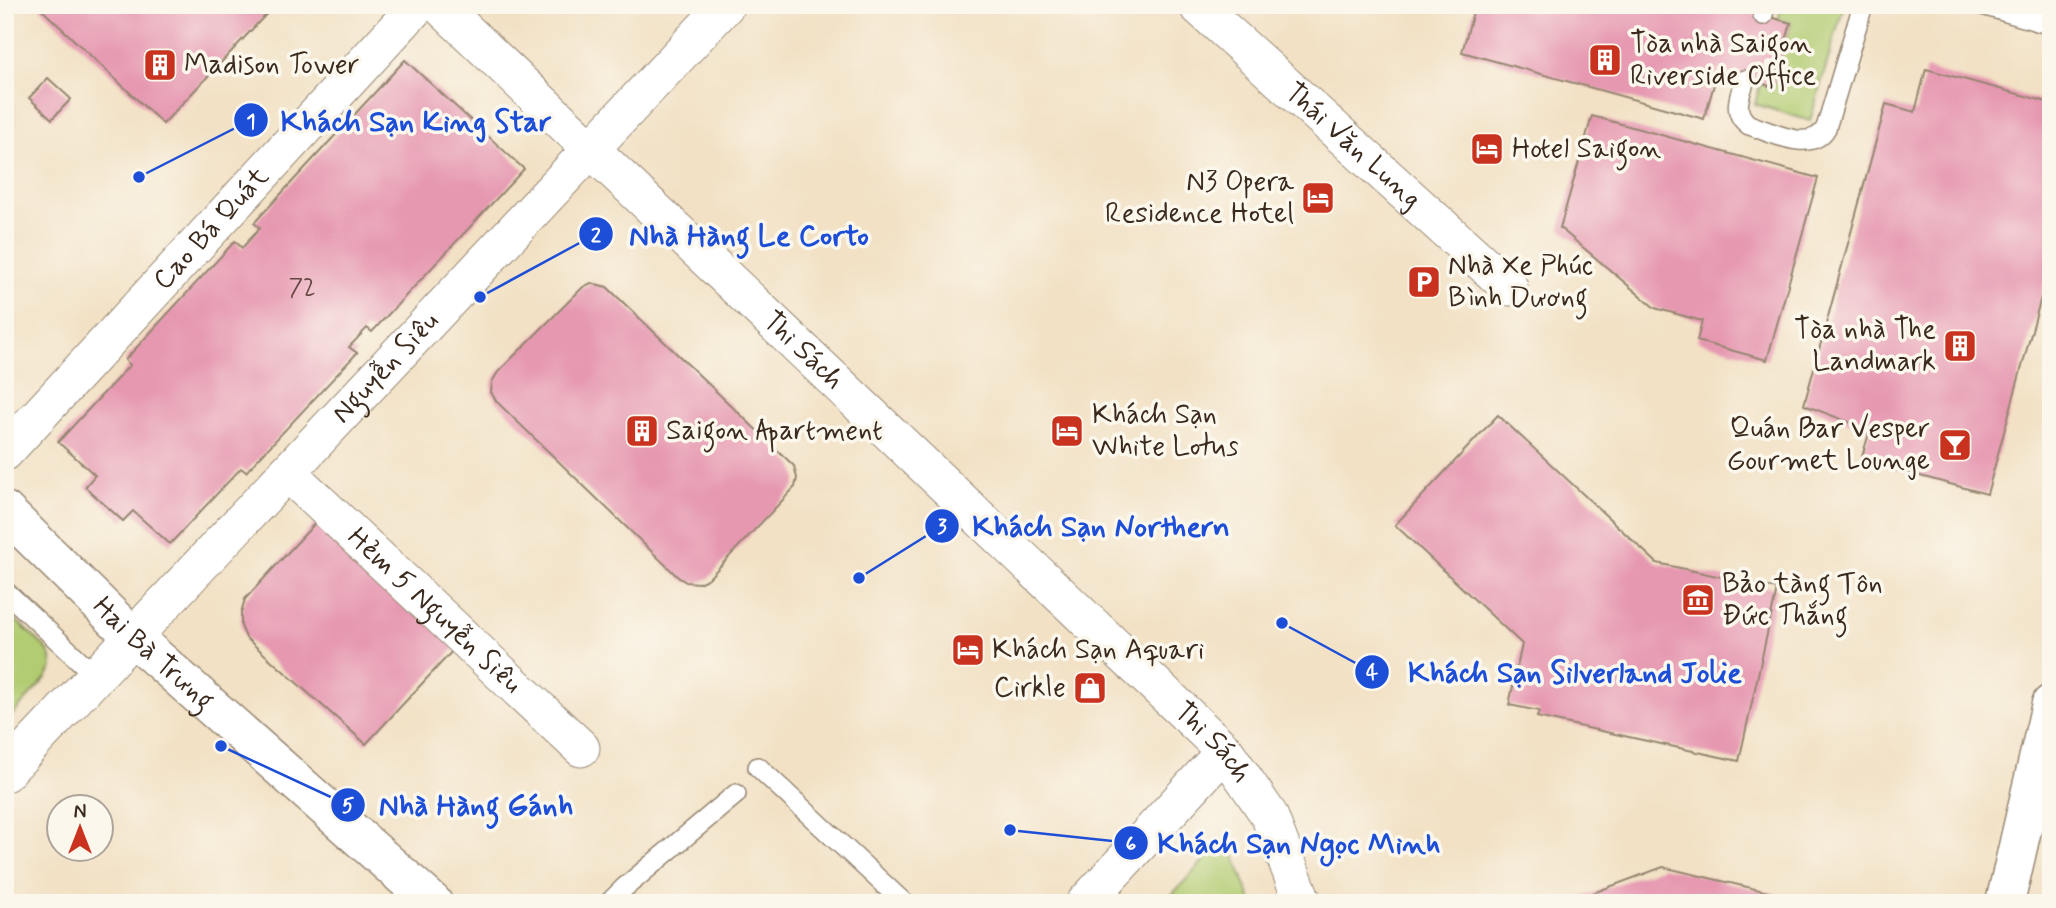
<svg xmlns="http://www.w3.org/2000/svg" width="2056" height="908" font-family="Mynerve,sans-serif">
<style>
.green{fill:#b2cc72;stroke:#767b48;stroke-width:2}
.building{fill:#e698b1}
.lines{fill:none;stroke-linecap:round;stroke-linejoin:round}
.lane-casing{stroke:#968672;stroke-width:22}
.street-casing{stroke:#968672;stroke-width:39}
.primary-casing{stroke:#968672;stroke-width:41}
.lane{stroke:#fff;stroke-width:19}
.street{stroke:#fff;stroke-width:37}
.primary{stroke:#fff;stroke-width:38}
.labels{text-anchor:middle;dominant-baseline:central;stroke-width:7;stroke-linejoin:round;paint-order:stroke}
.number-label{font-size:24px;fill:#664643}
.poi-label{font-size:28px;fill:#3b2a1e;stroke:#fbf7ec;text-anchor:start}
.street-label{font-size:28px;fill:#3b2a1e;stroke:#fbf7ec}
.leader{fill:none;stroke:#1d4ed8;stroke-width:2.5}
.callout-dot{fill:#1d4ed8;stroke:#fbf7ec;stroke-width:2.5}
.mark-label{font-size:21px;text-anchor:middle;font-weight:bold;fill:#fff}
.callout-label{font-size:30px;text-anchor:middle;font-weight:bold;fill:#1d4ed8;stroke:#fbf7ec;stroke-width:7;stroke-linejoin:round;paint-order:stroke}
</style>
<rect width="100%" height="100%" fill="#fbf7ec"/>
<filter id="ink" filterUnits="userSpaceOnUse"><feTurbulence type="fractalNoise" baseFrequency=".0143" numOctaves="2"/><feDisplacementMap in="SourceGraphic" scale="14" xChannelSelector="R" yChannelSelector="G"/><feConvolveMatrix kernelMatrix="1 2 1 2 8 2 1 2 1" color-interpolation-filters="sRGB"/></filter>
<filter id="wash" filterUnits="userSpaceOnUse"><feTurbulence type="fractalNoise" baseFrequency=".00686" numOctaves="4" result="noise"/><feDisplacementMap in="SourceGraphic" scale="28" xChannelSelector="R" yChannelSelector="G"/><feGaussianBlur stdDeviation="1.57" result="paint"/><feColorMatrix in="noise" values="0 0 0 0 0 0 0 0 0 0 0 0 0 0 0 0 0 1.4 0 .05"/><feComposite in="paint" operator="in"/></filter>
<g filter="url(#wash)">
<rect width="100%" height="100%" fill="#f2e1c5"/>
<path class="green" d="M1782,5h62l-34,116 -55,-17 5,-20 13,3 18,-64 -13,-3z
M5,610l41,38 5,9 1,10 -6,11 -41,45z
M1227,836l25,67h-88z"/>
<g id="blocks">
<path class="building" d="M37,5h238l-112,119z
M1475,5h261v2l55,16 -18,64 -55,-16 -14,48 -242,-67z
M405,60l119,109 -152,163 -5,-4 -18,19 8,6 -111,119 -5,-4 -71,76 -37,-33 -10,10 -38,-34 10,-12 -37,-33 72,-77 -5,-5 110,-119 7,7 18,-20 -6,-5z
M1926,69l125,34v158l-64,233 -126,-34 9,-30 -66,-25 82,-301 29,8z
M48,78l23,21 -19,20 -23,-21z
M1592,116l226,62 -51,182 -70,-19 5,-20 -47,-13 -95,-80z
M591,283l16,4 187,179 3,12 -2,9 -86,91 -10,5 -13,-1 -8,-5 -182,-176 -5,-9 1,-10 6,-10 85,-85z
M1498,415l159,148 120,26 -38,172 -202,-44 2,-6 -30,-6 13,-61 -127,-119z
M317,521l138,127 -89,96 -120,-106 -5,-12v-13l4,-14z
M1663,867l147,35v1h-244z"/>
</g>
</g>
<g filter="url(#ink)">
<use href="#blocks" fill-opacity="0" stroke="#968672" stroke-width="2"/>
<g class="lines">
<defs>
<path id="lane" d="M1982,5l69,20
M1763,15l2,-10
M1745,80c-6,17 -13,33 4,45 23,7 62,29 77,3l37,-123
M5,591l92,86
M758,767l146,136
M609,903l15,-15 112,-94"/>
<g id="street">
<path id="s1" d="M439,5l786,746 44,64 34,88"/>
<path id="s2" d="M1197,5l312,282"/>
<path id="s3" d="M5,452l413,-447"/>
<path id="s4" d="M288,473l293,275"/>
<path id="s5" d="M5,773l721,-768"/>
<path d="M1085,903l140,-152"/>
</g>
<g id="primary">
<path id="s6" d="M5,511l129,127 299,265"/>
<path d="M2005,903l46,-199"/>
</g>
</defs>
<use href="#lane" class="lane-casing"/>
<use href="#street" class="street-casing"/>
<use href="#primary" class="primary-casing"/>
<use href="#lane" class="lane"/>
<use href="#street" class="street"/>
<use href="#primary" class="primary"/>
</g>
</g>
<defs>
<symbol id="building-square" viewBox="-11 -11 22 22"><rect x="-9" y="-9" width="18" height="18" rx="4" fill="#c8321e" stroke="#fbf7ec"/><path d="M-4-6H4V6H1V3H-1V6H-4ZM-2.5-4.3h1.7v1.8h-1.7ZM.8-4.3h1.7v1.8H.8ZM-2.5-1h1.7V.8h-1.7ZM.8-1h1.7V.8H.8Z" fill="#fff"/></symbol>
<symbol id="hotel-square" viewBox="-11 -11 22 22"><rect x="-9" y="-9" width="18" height="18" rx="4" fill="#c8321e" stroke="#fbf7ec"/><path d="M-6-4.5h1.5V1H6V5H4.5V3h-9V5H-6ZM-4 0a1.8 1.8 0 1 1 3.6 0ZM.5 0V-2.5h3Q6-2.5 6 0Z" fill="#fff"/></symbol>
<symbol id="parking-square" viewBox="-11 -11 22 22"><rect x="-9" y="-9" width="18" height="18" rx="4" fill="#c8321e" stroke="#fbf7ec"/><path d="M-3.5-5.5H1a3.5 3.5 0 0 1 0 7H-1V5.5H-3.5ZM-1-3.4V-.6H.8a1.4 1.4 0 0 0 0-2.8Z" fill="#fff"/></symbol>
<symbol id="bar-square" viewBox="-11 -11 22 22"><rect x="-9" y="-9" width="18" height="18" rx="4" fill="#c8321e" stroke="#fbf7ec"/><path d="M-6-5H6L.8 .8V4.5H3.5V6h-7V4.5H-.8V.8Z" fill="#fff"/></symbol>
<symbol id="museum-square" viewBox="-11 -11 22 22"><rect x="-9" y="-9" width="18" height="18" rx="4" fill="#c8321e" stroke="#fbf7ec"/><path d="M0-6L6-3V-2H-6V-3ZM-5-1h2V3h-2ZM-1-1h2V3h-2ZM3-1h2V3H3ZM-6 4H6V6H-6Z" fill="#fff"/></symbol>
<symbol id="shop-square" viewBox="-11 -11 22 22"><rect x="-9" y="-9" width="18" height="18" rx="4" fill="#c8321e" stroke="#fbf7ec"/><path d="M-5-2.5h2.3a2.7 3.5 0 0 1 5.4 0H5L5.5 6h-11ZM-1.5-2.5h3a1.5 2.3 0 0 0-3 0Z" fill="#fff"/></symbol>
</defs>
<g fill-rule="evenodd">
<use href="#building-square" x="1586" y="41" width="38" height="38"/>
<use href="#building-square" x="141" y="46" width="38" height="38"/>
<use href="#hotel-square" x="1468" y="130" width="38" height="38"/>
<use href="#hotel-square" x="1299" y="179" width="38" height="38"/>
<use href="#parking-square" x="1405" y="263" width="38" height="38"/>
<use href="#building-square" x="1941" y="327" width="38" height="38"/>
<use href="#building-square" x="623" y="412" width="38" height="38"/>
<use href="#hotel-square" x="1048" y="412" width="38" height="38"/>
<use href="#bar-square" x="1936" y="426" width="38" height="38"/>
<use href="#museum-square" x="1679" y="581" width="38" height="38"/>
<use href="#hotel-square" x="949" y="631" width="38" height="38"/>
<use href="#shop-square" x="1071" y="669" width="38" height="38"/>
</g>
<g class="labels">
<g class="number-label">
<text x="302" y="288">72</text>
</g>
<g class="poi-label">
<text x="1630" y="44">Tòa nhà Saigon<tspan x="1630" dy="32">Riverside Office</tspan></text>
<text x="184" y="65">Madison Tower</text>
<text x="1512" y="149">Hotel Saigon</text>
<text x="1294" y="182" text-anchor="end">N3 Opera<tspan x="1294" dy="32">Residence Hotel</tspan></text>
<text x="1448" y="266">Nhà Xe Phúc<tspan x="1448" dy="32">Bình Dương</tspan></text>
<text x="1936" y="330" text-anchor="end">Tòa nhà The<tspan x="1936" dy="32">Landmark</tspan></text>
<text x="1092" y="415">Khách Sạn<tspan x="1092" dy="32">White Lotus</tspan></text>
<text x="1930" y="429" text-anchor="end">Quán Bar Vesper<tspan x="1930" dy="32">Gourmet Lounge</tspan></text>
<text x="666" y="431">Saigon Apartment</text>
<text x="1722" y="584">Bảo tàng Tôn<tspan x="1722" dy="32">Đức Thắng</tspan></text>
<text x="992" y="650">Khách Sạn Aquari</text>
<text x="1066" y="688" text-anchor="end">Cirkle</text>
</g>
<g class="street-label">
<text stroke="none"><textPath href="#s2" startOffset="210">Thái Văn Lung</textPath></text>
<text stroke="none"><textPath href="#s3" startOffset="304">Cao Bá Quát</textPath></text>
<text stroke="none"><textPath href="#s1" startOffset="502">Thi Sách</textPath></text>
<text stroke="none"><textPath href="#s5" startOffset="556">Nguyễn Siêu</textPath></text>
<text stroke="none"><textPath href="#s4" startOffset="201">Hẻm 5 Nguyễn Siêu</textPath></text>
<text stroke="none"><textPath href="#s6" startOffset="206">Hai Bà Trưng</textPath></text>
<text stroke="none"><textPath href="#s1" startOffset="1069">Thi Sách</textPath></text>
</g>
</g>
<path class="leader" d="M139 177L251 120M480 297L596 234M859 578L942 526M1282 623L1372 672M221 746L348 805M1010 830L1131 843"/>
<g class="callout-dot">
<circle cx="139" cy="177" r="7"/>
<circle cx="480" cy="297" r="7"/>
<circle cx="859" cy="578" r="7"/>
<circle cx="1282" cy="623" r="7"/>
<circle cx="221" cy="746" r="7"/>
<circle cx="1010" cy="830" r="7"/>
<circle cx="251" cy="120" r="18"/>
<circle cx="596" cy="234" r="18"/>
<circle cx="942" cy="526" r="18"/>
<circle cx="1372" cy="672" r="18"/>
<circle cx="348" cy="805" r="18"/>
<circle cx="1131" cy="843" r="18"/>
</g>
<g class="mark-label">
<text x="251" y="128">1</text>
<text x="596" y="242">2</text>
<text x="942" y="533">3</text>
<text x="1372" y="679">4</text>
<text x="348" y="812">5</text>
<text x="1131" y="850">6</text>
</g>
<g class="callout-label">
<text x="416" y="131">Khách Sạn King Star</text>
<text x="749" y="245">Nhà Hàng Le Corto</text>
<text x="1101" y="536">Khách Sạn Northern</text>
<text x="1575" y="682">Khách Sạn Silverland Jolie</text>
<text x="476" y="815">Nhà Hàng Gánh</text>
<text x="1299" y="853">Khách Sạn Ngọc Minh</text>
</g>
<rect width="2056" height="908" fill="none" stroke="#fbf7ec" stroke-width="28"/>
<g transform="translate(80 828)"><circle r="33" fill="#fbf7ec" stroke="#aea59a" stroke-width="2"/>
<path d="M0-5L12 26L0 18L-12 26Z" fill="#c8321e"/>
<text y="-10" font-size="19" font-weight="bold" text-anchor="middle" fill="#3b2a1e">N</text>
</g>
</svg>
